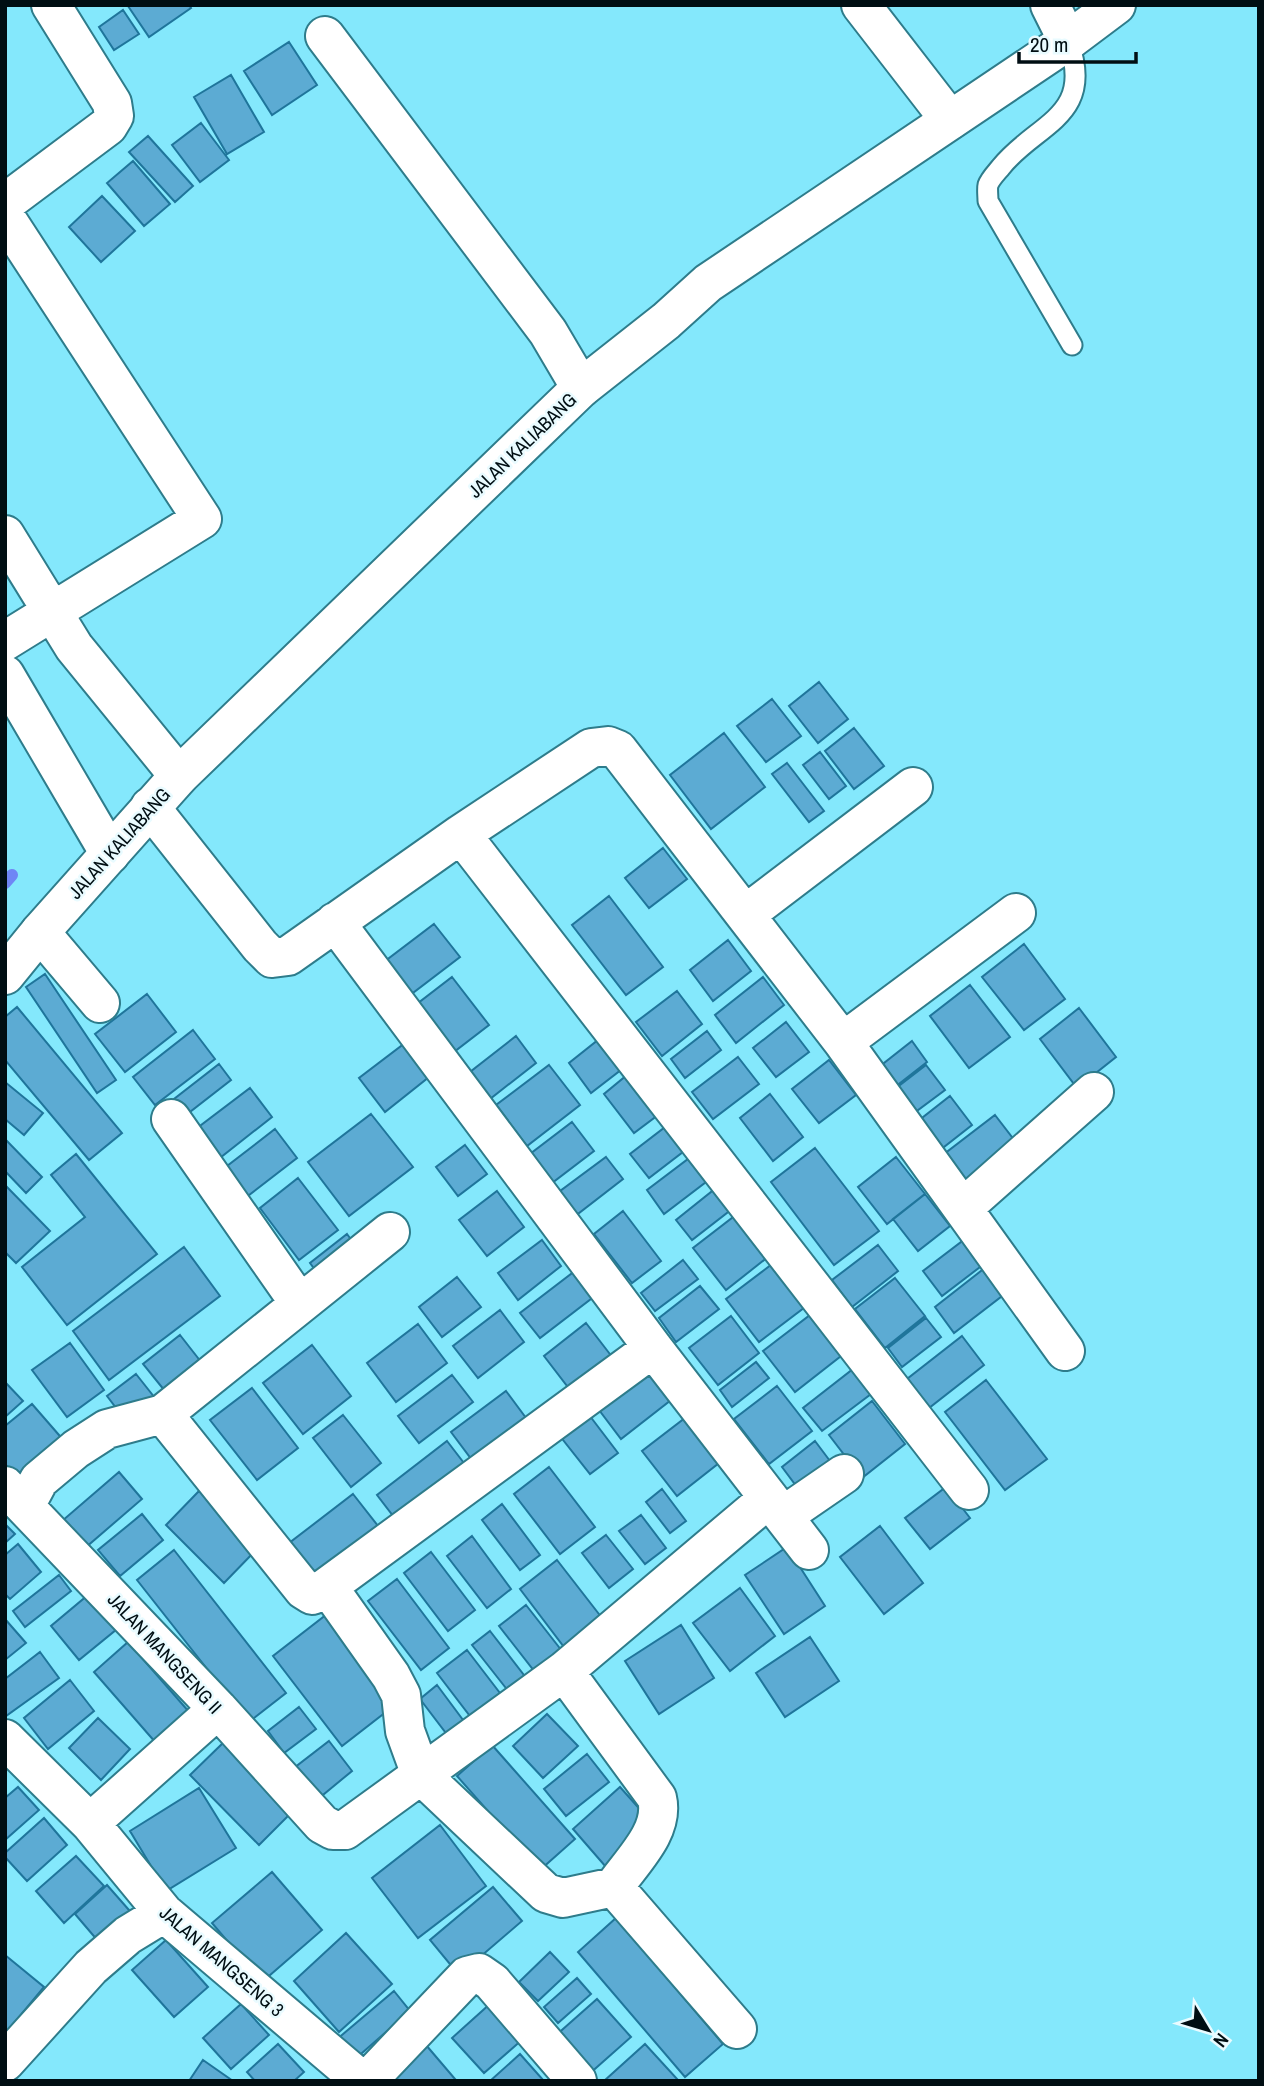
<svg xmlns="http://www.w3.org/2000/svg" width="1264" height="2086" font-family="'Archivo Narrow',sans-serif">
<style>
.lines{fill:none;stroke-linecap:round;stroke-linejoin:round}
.stream{stroke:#6f86f5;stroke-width:12}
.building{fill:#5cabd3;stroke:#1f759b;stroke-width:2}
.service-casing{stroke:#2e7c8b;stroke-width:23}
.minor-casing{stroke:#2e7c8b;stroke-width:42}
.primary-casing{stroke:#2e7c8b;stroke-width:42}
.service{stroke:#fff;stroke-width:19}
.minor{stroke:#fff;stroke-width:38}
.primary{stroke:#fff;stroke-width:38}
.labels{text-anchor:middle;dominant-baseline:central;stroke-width:5;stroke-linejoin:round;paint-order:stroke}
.street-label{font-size:19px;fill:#000e13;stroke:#e9fbff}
</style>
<rect width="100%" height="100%" fill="#84e8fc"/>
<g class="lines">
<path class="stream" d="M5,883l7,-8"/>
</g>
<path class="building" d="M189,5l2,3 -42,29 -21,-31z
M123,10l16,24 -25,16 -15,-23z
M289,42l28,43 -45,30 -28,-44z
M231,75l33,57 -37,22 -33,-57z
M201,123l28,37 -29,22 -28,-37z
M148,136l45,50 -18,16 -46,-50z
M133,161l37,43 -26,22 -37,-43z
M102,196l33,35 -34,31 -32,-35z
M819,682l29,37 -30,24 -29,-37z
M772,699l29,37 -35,26 -29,-36z
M854,728l30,38 -30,23 -29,-38z
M724,733l41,54 -54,42 -41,-54z
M820,752l26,34 -17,13 -26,-34z
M787,763l37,48 -15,11 -37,-48z
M663,848l24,31 -38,29 -24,-30z
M609,896l54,71 -37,28 -54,-70z
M434,924l26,33 -59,45 -25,-34z
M728,940l23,31 -38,30 -23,-31z
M1024,944l41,55 -41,31 -42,-53z
M45,974l71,106 -19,13 -71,-106z
M452,977l37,48 -39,30 -37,-48z
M763,977l21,28 -48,38 -21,-28z
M970,985l40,52 -41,31 -39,-52z
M677,991l25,33 -40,32 -26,-34z
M147,994l29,38 -51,40 -30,-38z
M17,1007l105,126 -33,27 -84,-100v-43z
M1079,1008l37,49 -39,31 -37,-49z
M786,1022l23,30 -33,25 -23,-29z
M193,1030l22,29 -60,46 -22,-28z
M707,1031l14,19 -36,28 -14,-19z
M516,1036l20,27 -46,36 -20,-27z
M603,1036l23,30 -35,27 -22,-30z
M409,1040l25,33 -49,39 -26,-34z
M912,1041l15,21 -32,25 -16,-20z
M738,1057l21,27 -46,35 -21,-27z
M829,1060l27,35 -37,28 -27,-34z
M219,1064l12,16 -54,42 -12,-16z
M549,1065l31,40 -53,41 -31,-41z
M926,1065l19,25 -35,26 -19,-24z
M627,1075l31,40 -24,18 -30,-39z
M5,1082l38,31 -19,22 -19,-16z
M250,1088l22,29 -61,48 -23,-30z
M770,1094l33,43 -30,24 -33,-43z
M950,1096l22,29 -37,29 -22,-29z
M371,1114l42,53 -64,49 -41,-54z
M995,1115l23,30 -60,46 -23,-30z
M673,1121l19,24 -43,33 -19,-24z
M572,1122l22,29 -42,32 -22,-29z
M275,1129l22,29 -57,44 -22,-29z
M5,1139l37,38 -16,16 -21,-22z
M465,1145l22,29 -29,22 -22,-29z
M815,1148l64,83 -45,34 -63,-83z
M76,1154l81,100 -90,71 -45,-58 63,-50 -34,-42z
M606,1157l17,22 -53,41 -18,-23z
M896,1157l29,37 -38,30 -29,-37z
M688,1159l18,23 -42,32 -17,-24z
M298,1178l40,52 -39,30 -39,-52z
M5,1185l45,46 -34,32 -11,-11z
M716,1188l16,21 -40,31 -16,-20z
M497,1191l27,36 -37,29 -28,-36z
M925,1194l25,32 -32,25 -25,-32z
M623,1211l38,50 -29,22 -38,-49z
M741,1211l32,42 -47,37 -33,-42z
M347,1234l14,19 -37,29 -14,-19z
M965,1239l19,25 -42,32 -19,-25z
M542,1240l19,26 -43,34 -20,-27z
M878,1245l20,26 -46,36 -20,-27z
M184,1247l36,49 -111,84 -36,-49z
M780,1258l33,43 -54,41 -33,-43z
M683,1260l15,19 -43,32 -14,-18z
M580,1267l20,25 -60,46 -20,-25z
M986,1267l20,26 -52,40 -19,-26z
M457,1277l24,30 -39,30 -23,-30z
M895,1278l30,38 -40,32 -30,-39z
M700,1286l19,23 -43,33 -17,-24z
M500,1310l24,32 -46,36 -25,-32z
M810,1315l31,41 -46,36 -32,-41z
M731,1316l28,37 -41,32 -29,-37z
M926,1318l15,19 -39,30 -14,-19z
M586,1323l30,39 -42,33 -30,-39z
M418,1324l29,39 -51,39 -29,-39z
M180,1335l25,32 -36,29 -26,-32z
M962,1336l22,29 -55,43 -22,-29z
M70,1343l34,47 -37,27 -35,-47z
M312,1345l39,51 -48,38 -40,-51z
M756,1362l13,16 -37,29 -12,-17z
M643,1364l28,36 -50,39 -28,-37z
M853,1369l18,25 -49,37 -19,-23z
M136,1374l19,24 -29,23 -19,-25z
M452,1375l21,27 -54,41 -21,-27z
M986,1380l61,79 -42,31 -60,-78z
M5,1382l18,19 -18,16z
M777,1386l35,45 -43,33 -35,-45z
M252,1388l46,60 -41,32 -47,-60z
M506,1391l23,31 -54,42 -24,-32z
M872,1401l33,43 -43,34 -33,-43z
M580,1403l38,50 -28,21 -38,-48z
M32,1404l40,46 -46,38 -21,-24v-38z
M343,1415l38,48 -30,24 -38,-49z
M685,1418l34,45 -42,33 -35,-45z
M447,1441l20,26 -70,54 -20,-26z
M815,1441l18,24 -33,26 -18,-24z
M549,1467l46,60 -35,27 -46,-60z
M119,1472l23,27 -57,49 -23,-27z
M946,1487l24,31 -40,31 -25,-31z
M662,1489l24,32 -16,12 -24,-31z
M199,1491l59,57 -34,35 -58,-58z
M353,1494l29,37 -73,57 -29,-38z
M502,1504l38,51 -20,15 -38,-50z
M142,1514l21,26 -43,36 -22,-26z
M641,1515l25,33 -21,16 -26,-33z
M5,1524l10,10 -10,9z
M880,1526l43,57 -39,31 -44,-57z
M606,1535l27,34 -24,19 -27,-35z
M472,1536l39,53 -24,19 -40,-52z
M18,1544l23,28 -31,27 -5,-5v-39z
M787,1547l38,59 -41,28 -39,-59z
M174,1550l112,143 -37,29 -112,-142z
M431,1552l44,58 -27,21 -44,-58z
M557,1560l45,58 -38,29 -44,-58z
M59,1575l12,16 -46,36 -12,-16z
M397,1579l52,69 -28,22 -53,-69z
M740,1588l35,48 -45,35 -37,-48z
M88,1595l29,34 -38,31 -28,-34z
M526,1605l36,46 -27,21 -36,-46z
M331,1611l69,90 -58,45 -69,-90z
M5,1619l21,24 -21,17z
M681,1625l33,53 -55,36 -34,-53z
M490,1631l37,48 -18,13 -37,-47z
M810,1637l29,44 -54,36 -29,-44z
M128,1642l69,79 -34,30 -69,-79z
M467,1650l36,47 -30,23 -36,-47z
M40,1652l19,26 -53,38 -1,-37z
M70,1680l24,31 -46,38 -24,-31z
M437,1685l32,43 -17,13 -32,-42z
M299,1707l17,22 -32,24 -16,-22z
M547,1714l31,32 -35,32 -30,-32z
M98,1718l32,31 -29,31 -32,-32z
M225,1741l68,70 -34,34 -69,-70z
M329,1741l23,30 -34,28 -24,-31z
M492,1745l83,94 -35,31 -83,-94z
M587,1754l22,28 -43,34 -22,-27z
M18,1787l21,23 -34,30v-42z
M620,1787l33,37 -47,43 -33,-38z
M199,1788l37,60 -70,43 -36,-60z
M44,1818l23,27 -40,36 -22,-24v-4z
M440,1825l46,61 -68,52 -46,-60z
M76,1856l28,30 -40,37 -28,-32z
M272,1872l50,58 -60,52 -50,-59z
M107,1885l29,33 -32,30 -29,-34z
M493,1887l29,34 -63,54 -29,-35z
M616,1918l107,126 -38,33 -107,-125z
M346,1933l46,51 -53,48 -45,-51z
M166,1940l42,47 -34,30 -42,-47z
M550,1952l19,20 -31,29 -19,-19z
M5,1955l39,32 -39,47z
M577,1978l14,16 -33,29 -14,-16z
M394,1991l16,20 -56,49 -18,-20z
M597,1999l34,38 -43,38 -34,-38z
M491,2003l32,36 -39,34 -32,-35z
M241,2004l28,31 -38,34 -28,-31z
M278,2044l26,28 -10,9h-39l-8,-9z
M645,2044l33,36 -74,1z
M426,2045l29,34 -2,2h-67z
M520,2054l24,27h-54z
M203,2060l30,21h-44z"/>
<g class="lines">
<defs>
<path id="service" d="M1068,41c28,76 -32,82 -67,126 -4,5 -11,12 -13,18 -1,4 0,11 0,16l84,144"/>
<path id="minor" d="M861,5l89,115
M1050,5l18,36
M325,36l223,296 33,56
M5,203l103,-77 6,-10 -2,-13 -61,-98
M5,217l197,302 -197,122
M5,535l69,112 105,129
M5,675l105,179
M150,807l110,139 12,12 16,-2 173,-122 130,-86 17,-2 10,4 225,292 222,309
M461,834l508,656
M746,914l167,-127
M335,922l318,426 156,202
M40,932l60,71
M843,1042l173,-129
M171,1119l129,185
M964,1207l130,-115
M163,1414l141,176 8,5 8,-3 333,-244
M5,1486l213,223 104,115 11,6h12l219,-159 205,-173
M25,1506l14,-26 37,-31 31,-20 56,-15 227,-182
M783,1516l61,-42
M328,1587l63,89 10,19 4,36 16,44 125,118 17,5 51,-11 123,142
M564,1671l93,127c8,33 -25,63 -43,89
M5,1739l85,84 74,90 198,168
M90,1823l128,-114
M5,2062l86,-95 37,-32 36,-22
M367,2081l100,-105 12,-3 13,9 85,99"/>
<path id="primary" d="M5,975l35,-43 139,-156 402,-388 85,-67 42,-38 360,-242 48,-36"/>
</defs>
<use href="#service" class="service-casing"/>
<use href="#minor" class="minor-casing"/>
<use href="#primary" class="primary-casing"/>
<use href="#service" class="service"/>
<use href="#minor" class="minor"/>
<use href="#primary" class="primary"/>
</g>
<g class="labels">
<g class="street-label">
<text transform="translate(522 445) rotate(-44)">JALAN KALIABANG</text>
<text transform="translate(119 843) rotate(-48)">JALAN KALIABANG</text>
<text transform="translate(165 1653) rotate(47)">JALAN MANGSENG II</text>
<text transform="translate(222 1961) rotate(41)">JALAN MANGSENG 3</text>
</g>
</g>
<rect width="1264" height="2086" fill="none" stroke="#000e13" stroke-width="14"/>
<g transform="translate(1208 2030) rotate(128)" stroke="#e9fbff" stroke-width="5" paint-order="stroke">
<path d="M0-5L12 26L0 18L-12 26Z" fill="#000e13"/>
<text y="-10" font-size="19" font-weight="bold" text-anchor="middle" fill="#000e13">N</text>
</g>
<path d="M1019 52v10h117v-10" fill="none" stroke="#000e13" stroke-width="3.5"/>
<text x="1030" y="52" font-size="21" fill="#000e13" stroke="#e9fbff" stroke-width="5" paint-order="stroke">20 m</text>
</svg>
